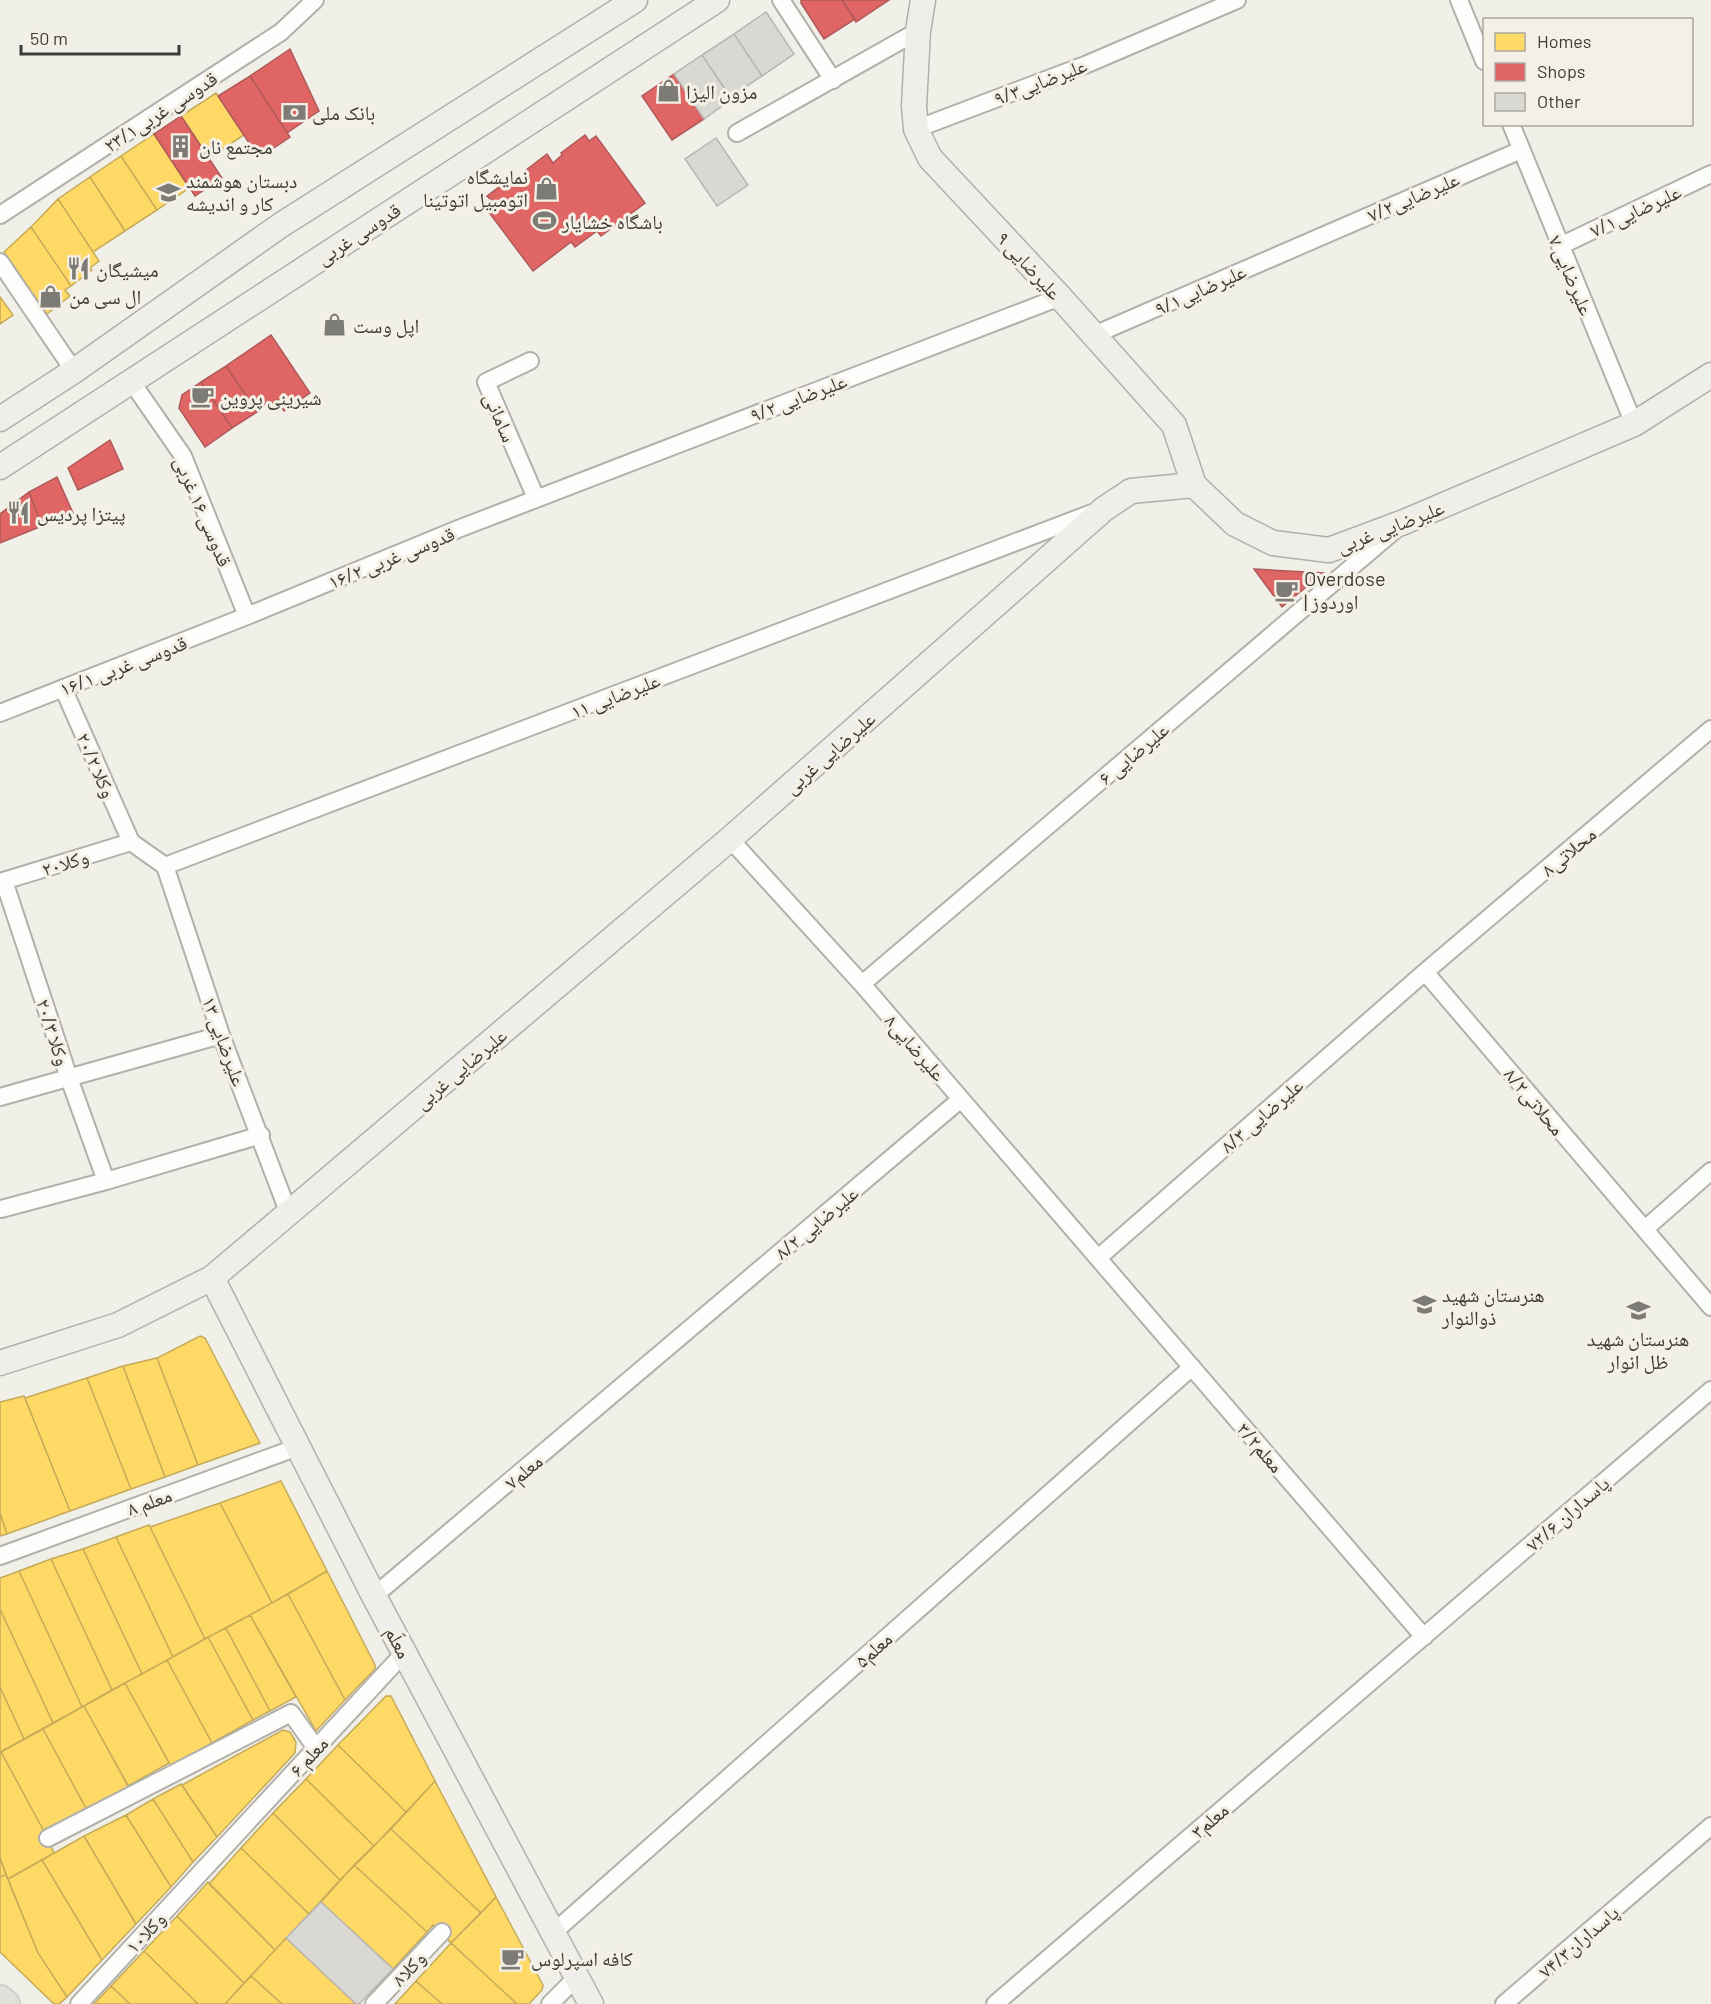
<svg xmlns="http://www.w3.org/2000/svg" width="1711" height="2004" font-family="Barlow,'Noto Naskh Arabic',sans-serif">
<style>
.homes{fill:#ffd966;stroke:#c5aa58;stroke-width:1.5}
.shops{fill:#e06666;stroke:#af5958;stroke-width:1.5}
.building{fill:#d9d8d3;stroke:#b8b6b2;stroke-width:1.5}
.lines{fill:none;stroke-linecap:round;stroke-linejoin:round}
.street-casing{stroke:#b1b0aa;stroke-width:20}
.secondary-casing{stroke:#b1b0aa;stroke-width:27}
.primary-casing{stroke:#cbcbc7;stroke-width:30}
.street{stroke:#fdfdfc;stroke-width:16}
.secondary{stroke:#eeefeb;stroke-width:24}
.primary{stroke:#e1e1db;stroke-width:27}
.labels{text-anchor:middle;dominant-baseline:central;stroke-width:6;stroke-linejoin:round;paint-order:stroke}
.street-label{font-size:20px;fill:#3d3c37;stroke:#f4f0e5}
.poi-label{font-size:20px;fill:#3d3c37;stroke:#f4f0e5;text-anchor:start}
</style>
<rect width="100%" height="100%" fill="#f0efe8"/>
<path class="homes" d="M216,93l28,42 -35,23 -28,-42z
M154,134l35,54 -32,22 -36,-54z
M121,156l36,54 -32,21 -35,-54z
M90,177l35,54 -32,21 -35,-53z
M58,199l41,62 -9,7 2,2 -21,16 -40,-59z
M31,227l40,59 -6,4 5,6 -23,18 -43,-62z
M0,297l13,18 -13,9z
M200,1336l5,2 55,105 -62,22 -41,-107z
M157,1358l41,107 -33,12 -42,-111z
M123,1366l42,111 -34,12 -44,-111z
M87,1378l44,111 -61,22 -45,-113z
M24,1396l46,115 -63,23 -7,-21v-111z
M281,1481l46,90 -55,32 -52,-100z
M220,1503l52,100 -67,36 -55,-112z
M0,1513l7,21 -7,2z
M149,1525l56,114 -32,18 -57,-120z
M116,1537l57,120 -31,17 -59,-125z
M83,1549l59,125 -30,16 -61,-131z
M51,1559l61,131 -30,17 -63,-136z
M19,1571l63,136 -29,16 -53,-114v-31z
M327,1571l48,94v4l-30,31 -57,-106z
M288,1594l57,106 -29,31 -66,-116z
M0,1609l53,114 -29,16 -24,-52z
M250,1615l46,82 -26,14 -44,-83z
M226,1628l44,83 -17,9 -45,-83z
M208,1637l45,83 -41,23 -45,-83z
M167,1660l45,83 -41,23 -46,-83z
M125,1683l44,80 -41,23 -44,-80z
M0,1687l24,52 -24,13z
M386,1696h5l44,85 -29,31 -68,-67z
M84,1706l46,83 -42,23 -45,-83z
M43,1729l45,83 -42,23 -45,-83z
M283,1730l7,2 6,10 -1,11 -78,84 -35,-52z
M338,1745l68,67 -32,34 -68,-67z
M0,1752h1l45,83 8,18 -46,26 -8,-21z
M306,1779l68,67 -34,34 -67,-67z
M435,1781l61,116 -15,16 -90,-84z
M181,1784l36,53 -24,25 -40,-63z
M153,1799l40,63 -22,25 -45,-72z
M273,1813l67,67 -31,34 -68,-66z
M126,1815l45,72 -35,37 -52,-88z
M391,1829l90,84 -30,30 -18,-18 -6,7 -73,-67z
M84,1836l52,88 -34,36 -60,-100z
M241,1848l68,66 -34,36 -66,-66z
M0,1858l6,17 -6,2z
M42,1860l60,100 -35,37 -29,-44 -30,-74z
M354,1865l73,67 -34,37 -72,-67z
M6,1875l32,78 29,44 -8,7h-5l-54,-52v-75z
M208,1882l67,68 -31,33 -67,-67z
M496,1897l47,88 -1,5 -13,14h-12l-66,-61z
M177,1916l67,67 -19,21h-27l-54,-53z
M286,1938l70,66h-74l-31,-28z
M451,1943l66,61h-75l-26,-23z
M144,1951l54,53h-68l-19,-18z
M251,1976l31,28h-57z
M416,1981l26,23h-47z
M111,1986l19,18h-36z"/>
<path class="shops" d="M801,0h41l13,19 -31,20 -23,-36z
M842,0h47l-33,22z
M290,49l29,62 -32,22 -37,-57z
M674,74l30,45 -32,21 -30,-44z
M250,76l40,61 -31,21 -41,-62z
M181,116l41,62 -27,18 -41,-62z
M585,135l4,6 7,-5 49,67 -44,33 -4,-5 -22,16 -4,-5 -38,29 -48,-64 7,-6 -5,-5 24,-18 5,5 13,-10 -3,-3 21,-16 6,9 9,-8 -1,-2z
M271,335l39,58 -26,18 -7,-11 -8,5 -2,-2 -11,7 -30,-44z
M226,366l31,46 -25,16 -31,-46z
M201,382l31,46 -27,19 -26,-39 3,-13z
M110,440l13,29 -45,21 -10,-22z
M57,477l16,36 -31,13 -13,-34z
M29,492l13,34 -42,17v-29z
M1254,569l69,4 -41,34z"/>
<path class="building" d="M766,12l28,42 -32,22 -28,-42z
M734,34l28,42 -32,21 -28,-42z
M702,55l30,44 -28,20 -30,-45z
M716,138l32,47 -31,21 -32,-47z
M321,1902l72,67 -34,35h-3l-70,-66z"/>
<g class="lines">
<defs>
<path id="street" d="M781,0l52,80
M1459,0l25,61
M1511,124l123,300
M916,129l169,-64 152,-65
M737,133l181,-102
M0,215l281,-183 34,-32
M1560,246l151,-72
M0,262l74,109
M1094,335l427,-185
M530,361l-44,21 50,116
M131,381l52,75 64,160
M63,688l68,154
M0,713l247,-97 211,-87 602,-232
M730,839l132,145 562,653
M131,842l34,24 927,-353
M165,866l56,169 68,179
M4,881l65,197 37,103
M0,882l131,-40
M1425,972l286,335
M862,984l532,-453
M0,1097l221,-62
M1,1209l105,-28 155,-46
M1645,1229l66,-58
M1098,1258l327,-286 286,-243
M0,1556l298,-109
M374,1596l587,-497
M48,1838l243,-125 25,35
M554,1932l638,-565
M79,2004l326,-352
M374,2004l68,-72
M550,2004l27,-27
M995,2004l716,-614
M1504,2004l207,-178"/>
<path id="secondary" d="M923,0l-5,31 -4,75 2,23 14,29 130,139 114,128 20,60
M0,419l74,-48 207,-146 354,-225
M0,467l717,-467
M212,1278l162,318 217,408
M0,1363l118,-38 94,-47 518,-439 374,-330 27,-18 63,-6 41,39 38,19 56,7 75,-28 230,-98 77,-49"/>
<path id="primary" d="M0,1999l6,5"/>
</defs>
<use href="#street" class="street-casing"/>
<use href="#secondary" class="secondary-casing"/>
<use href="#primary" class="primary-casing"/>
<use href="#street" class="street"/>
<use href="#secondary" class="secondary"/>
<use href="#primary" class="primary"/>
</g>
<defs>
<symbol id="shop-bare" viewBox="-9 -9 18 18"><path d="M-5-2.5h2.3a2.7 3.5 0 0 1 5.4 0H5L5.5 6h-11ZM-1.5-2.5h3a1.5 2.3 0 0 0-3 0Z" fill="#7c7b75" stroke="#f4f0e5" stroke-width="2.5" paint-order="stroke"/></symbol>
<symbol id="bank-bare" viewBox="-9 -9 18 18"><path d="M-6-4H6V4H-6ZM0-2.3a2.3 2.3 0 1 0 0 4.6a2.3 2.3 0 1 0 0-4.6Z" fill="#7c7b75" stroke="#f4f0e5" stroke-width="2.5" paint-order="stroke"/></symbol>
<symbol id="building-bare" viewBox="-9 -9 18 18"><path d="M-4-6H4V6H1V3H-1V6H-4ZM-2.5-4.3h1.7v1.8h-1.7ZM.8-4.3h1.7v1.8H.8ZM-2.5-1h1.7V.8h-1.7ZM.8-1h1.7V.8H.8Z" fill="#7c7b75" stroke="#f4f0e5" stroke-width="2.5" paint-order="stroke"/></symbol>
<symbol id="school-bare" viewBox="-9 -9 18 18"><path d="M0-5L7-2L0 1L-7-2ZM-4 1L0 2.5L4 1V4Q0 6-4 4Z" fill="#7c7b75" stroke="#f4f0e5" stroke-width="2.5" paint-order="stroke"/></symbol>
<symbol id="stadium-bare" viewBox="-9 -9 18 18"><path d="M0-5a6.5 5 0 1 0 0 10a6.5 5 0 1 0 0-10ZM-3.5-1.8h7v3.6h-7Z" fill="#7c7b75" stroke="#f4f0e5" stroke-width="2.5" paint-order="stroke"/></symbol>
<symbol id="restaurant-bare" viewBox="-9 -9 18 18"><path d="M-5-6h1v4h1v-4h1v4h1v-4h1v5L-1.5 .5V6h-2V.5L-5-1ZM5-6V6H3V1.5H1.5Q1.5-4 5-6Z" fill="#7c7b75" stroke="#f4f0e5" stroke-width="2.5" paint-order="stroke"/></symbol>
<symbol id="cafe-bare" viewBox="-9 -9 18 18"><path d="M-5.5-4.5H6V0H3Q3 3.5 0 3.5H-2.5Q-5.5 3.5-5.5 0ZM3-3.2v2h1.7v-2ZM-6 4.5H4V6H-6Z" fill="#7c7b75" stroke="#f4f0e5" stroke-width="2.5" paint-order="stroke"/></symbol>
</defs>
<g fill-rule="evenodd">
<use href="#shop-bare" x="652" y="74" width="33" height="33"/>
<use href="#bank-bare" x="278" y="96" width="33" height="33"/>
<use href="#building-bare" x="164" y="130" width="33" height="33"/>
<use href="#shop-bare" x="530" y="172" width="33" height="33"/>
<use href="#school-bare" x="152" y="176" width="33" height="33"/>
<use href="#stadium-bare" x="528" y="204" width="33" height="33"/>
<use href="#restaurant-bare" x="62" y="252" width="33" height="33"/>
<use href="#shop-bare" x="34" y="280" width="33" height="33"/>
<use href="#shop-bare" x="318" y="308" width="33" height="33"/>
<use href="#cafe-bare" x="186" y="380" width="33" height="33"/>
<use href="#restaurant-bare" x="2" y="496" width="33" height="33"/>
<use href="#cafe-bare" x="1270" y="574" width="33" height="33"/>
<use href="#school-bare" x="1408" y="1288" width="33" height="33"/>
<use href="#school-bare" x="1622" y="1294" width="33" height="33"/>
<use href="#cafe-bare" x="496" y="1942" width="33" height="33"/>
</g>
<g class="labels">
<g class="street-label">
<text transform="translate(1040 81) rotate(-21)">علیرضایی۹/۳</text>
<text transform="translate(160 111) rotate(-33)">قدوسی غربی۲۳/۱</text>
<text transform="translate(1413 196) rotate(-23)">علیرضایی۷/۲</text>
<text transform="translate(1635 210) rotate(-25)">علیرضایی۷/۱</text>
<text transform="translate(358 233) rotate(-33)">قدوسی غربی</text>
<text transform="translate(1030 265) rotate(47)">۹ علیرضایی</text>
<text transform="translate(1572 275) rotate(67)">۷ علیرضایی</text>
<text transform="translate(1200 289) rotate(-24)">علیرضایی۹/۱</text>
<text transform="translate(798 397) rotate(-21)">۹/۲ علیرضایی</text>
<text transform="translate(501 417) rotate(67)">سامانی</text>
<text transform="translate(204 511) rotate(67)">قدوسی ۱۶ غربی</text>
<text transform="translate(1390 526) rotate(-21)">علیرضایی غربی</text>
<text transform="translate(391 557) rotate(-22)">۱۶/۲ قدوسی غربی</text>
<text transform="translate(123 665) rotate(-21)">۱۶/۱ قدوسی غربی</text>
<text transform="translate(615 695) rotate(-21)">۱۱ علیرضایی</text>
<text transform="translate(829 752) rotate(-41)">علیرضایی غربی</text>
<text transform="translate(1133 753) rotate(-40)">۶ علیرضایی</text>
<text transform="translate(97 765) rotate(66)">وکلا ۲۰/۲</text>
<text transform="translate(1568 851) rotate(-40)">محلاتی۸</text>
<text transform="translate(65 862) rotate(-17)">وکلا۲۰</text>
<text transform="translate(54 1032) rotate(72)">وکلا ۲۰/۳</text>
<text transform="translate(225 1041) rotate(70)">۱۳ علیرضایی</text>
<text transform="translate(916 1047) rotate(49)">علیرضایی۸</text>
<text transform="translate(460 1068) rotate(-40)">علیرضایی غربی</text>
<text transform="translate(1535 1101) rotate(50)">محلاتی۸/۲</text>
<text transform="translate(1261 1115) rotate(-41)">۸/۳ علیرضایی</text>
<text transform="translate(816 1222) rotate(-40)">علیرضایی ۸/۲</text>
<text transform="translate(1261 1447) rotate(49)">معلم۳/۲</text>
<text transform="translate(523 1471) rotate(-40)">معلم۷</text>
<text transform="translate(149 1501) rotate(-20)">۸ معلم</text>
<text transform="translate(1567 1513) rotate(-41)">۷۲/۶ پاسداران</text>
<text transform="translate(399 1642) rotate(62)">معلّم</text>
<text transform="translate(873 1649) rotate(-42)">معلم۵</text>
<text transform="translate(308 1756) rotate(-47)">۶ معلم</text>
<text transform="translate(1209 1820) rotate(-41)">معلم۳</text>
<text transform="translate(145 1932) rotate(-47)">وکلا۱۰</text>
<text transform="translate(1578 1941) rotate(-41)">پاسداران۷۴/۳</text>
<text transform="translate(408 1968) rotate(-47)">وکلا۸</text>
</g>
<g class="poi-label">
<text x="686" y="91">مزون الیزا</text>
<text x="312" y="112">بانک ملی</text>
<text x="199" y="146">مجتمع نان</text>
<text x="528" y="176" text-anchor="end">نمایشگاه<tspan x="528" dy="23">اتومبیل اتوتینا</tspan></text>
<text x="186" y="180">دبستان هوشمند<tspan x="186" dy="23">کار و اندیشه</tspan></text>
<text x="562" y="221">باشگاه خشایار</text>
<text x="96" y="269">میشیگان</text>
<text x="69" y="296">ال سی من</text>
<text x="353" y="325">اپل وست</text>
<text x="220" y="397">شیرینی پروین</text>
<text x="37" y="513">پیتزا پردیس</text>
<text x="1304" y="578">Overdose<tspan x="1304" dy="23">| اوردوز</tspan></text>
<text x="1442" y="1294">هنرستان شهید<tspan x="1442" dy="23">ذوالنوار</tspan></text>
<text x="1638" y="1338" text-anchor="middle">هنرستان شهید<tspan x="1638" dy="23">ظل انوار</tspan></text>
<text x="531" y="1958">کافه اسپرلوس</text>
</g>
</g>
<rect x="1483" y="18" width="210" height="108" fill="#f4f0e5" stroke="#aba89f" stroke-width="1.5"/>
<rect x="1495" y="33" width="30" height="18" fill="#ffd966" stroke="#aba89f" stroke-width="1.5"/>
<text x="1537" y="48" font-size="18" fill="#3d3c37">Homes</text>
<rect x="1495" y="63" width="30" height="18" fill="#e06666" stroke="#aba89f" stroke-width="1.5"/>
<text x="1537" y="78" font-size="18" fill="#3d3c37">Shops</text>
<rect x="1495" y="93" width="30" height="18" fill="#d9d8d3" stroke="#aba89f" stroke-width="1.5"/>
<text x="1537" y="108" font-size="18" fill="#3d3c37">Other</text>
<path d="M21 45v9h158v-9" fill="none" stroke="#3d3c37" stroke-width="3"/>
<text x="30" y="45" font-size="18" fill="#3d3c37" stroke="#f4f0e5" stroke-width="4.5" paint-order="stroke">50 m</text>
</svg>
